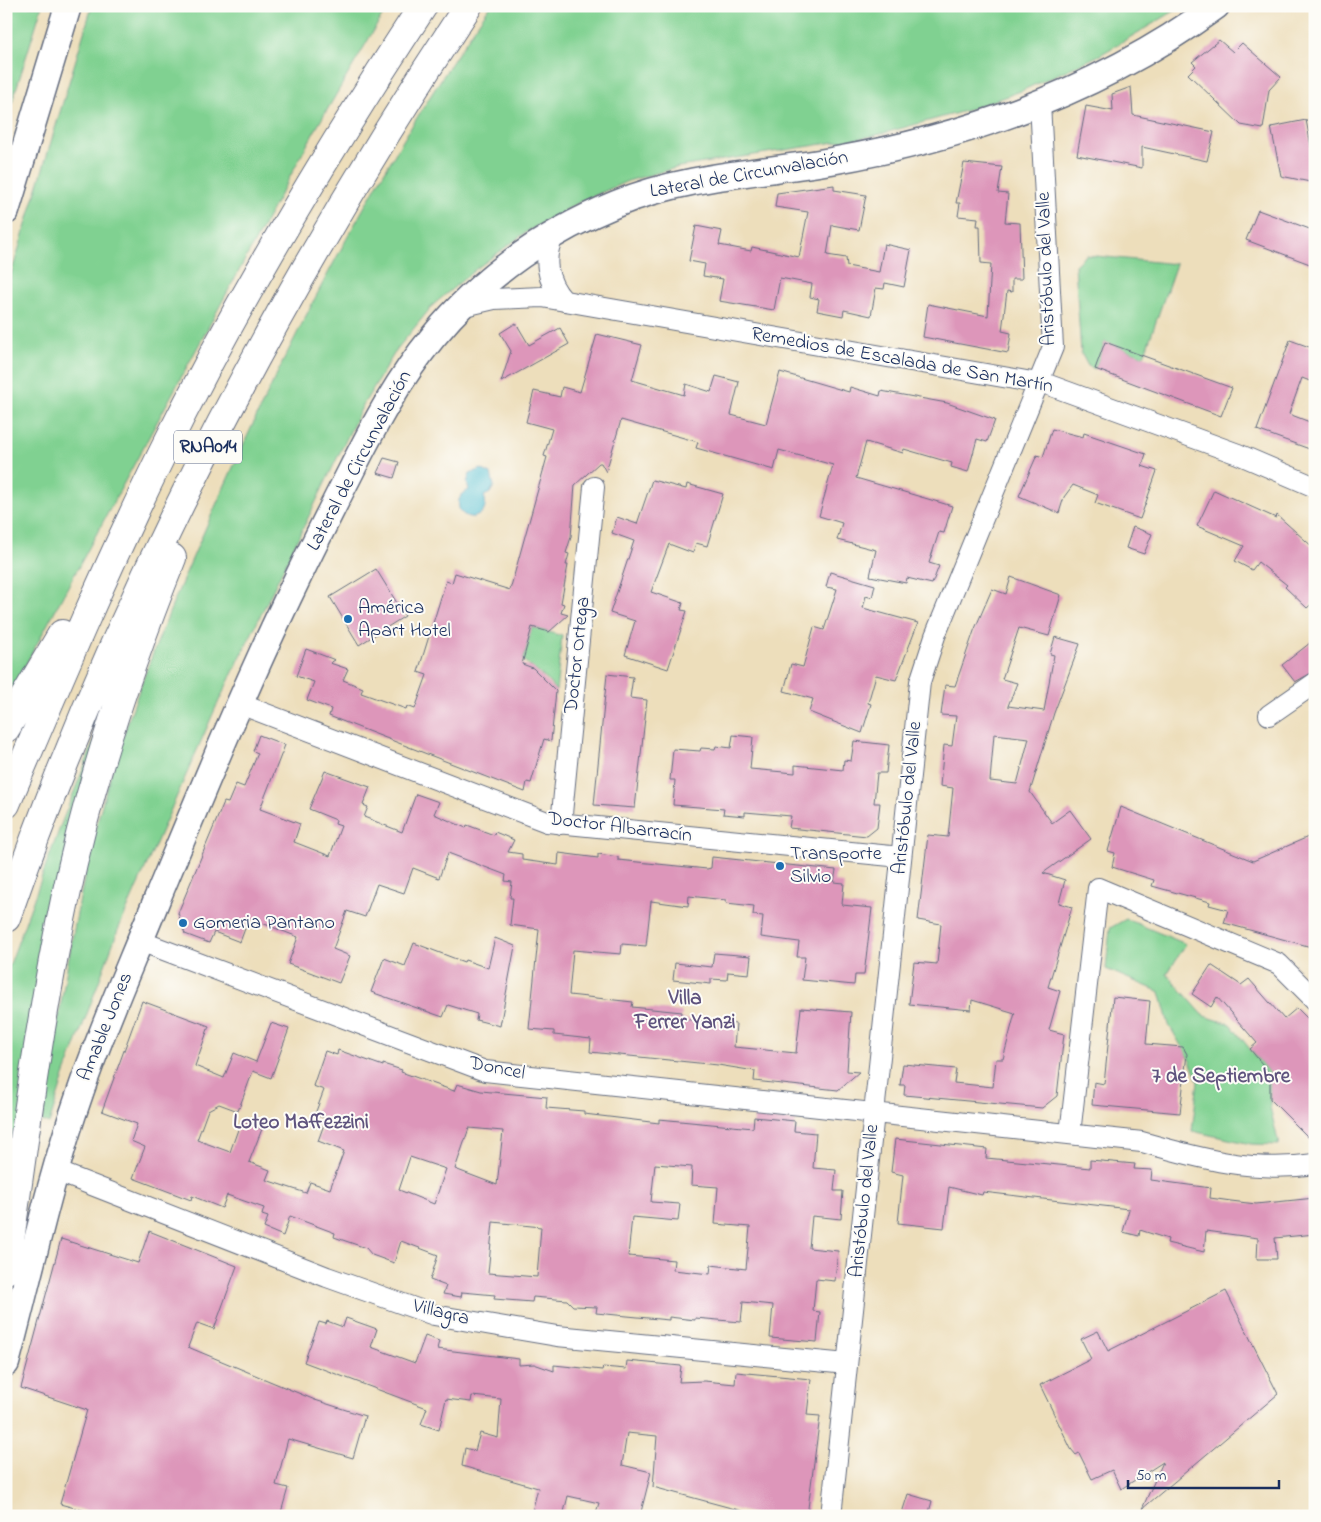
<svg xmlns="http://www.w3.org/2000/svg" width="1321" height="1522" font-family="'Indie Flower',sans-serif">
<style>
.green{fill:#80d191;stroke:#4e8078}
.water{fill:#55bfd1;stroke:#387798}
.building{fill:#dd96ba;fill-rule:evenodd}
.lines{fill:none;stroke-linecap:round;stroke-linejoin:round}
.minor-casing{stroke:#646c7f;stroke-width:22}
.tertiary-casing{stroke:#646c7f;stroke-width:29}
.motorway-casing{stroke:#646c7f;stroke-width:30}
.minor{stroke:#fff;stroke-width:20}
.tertiary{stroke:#fff;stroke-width:26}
.motorway{stroke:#fff;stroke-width:28}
.poi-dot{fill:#1f6fb2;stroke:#fdfcf7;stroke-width:2}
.labels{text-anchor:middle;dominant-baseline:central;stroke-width:4;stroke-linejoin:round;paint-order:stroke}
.shield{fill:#fdfcf7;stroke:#5f6c8c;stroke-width:1}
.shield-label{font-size:19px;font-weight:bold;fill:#1b2f5e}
.street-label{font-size:20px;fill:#1b2f5e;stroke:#fdfcf7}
.poi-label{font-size:20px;fill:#1b2f5e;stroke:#fdfcf7;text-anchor:start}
.neighbourhood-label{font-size:21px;font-weight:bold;fill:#5f537e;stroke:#fdfcf7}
</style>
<rect width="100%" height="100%" fill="#fdfcf7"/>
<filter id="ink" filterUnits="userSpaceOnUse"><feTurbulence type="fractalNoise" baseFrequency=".02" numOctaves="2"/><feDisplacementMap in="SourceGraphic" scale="10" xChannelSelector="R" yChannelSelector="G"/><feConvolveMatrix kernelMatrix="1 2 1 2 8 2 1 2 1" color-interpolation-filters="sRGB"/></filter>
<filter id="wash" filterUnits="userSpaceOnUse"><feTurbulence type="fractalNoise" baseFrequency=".0096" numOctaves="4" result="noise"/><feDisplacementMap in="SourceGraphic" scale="20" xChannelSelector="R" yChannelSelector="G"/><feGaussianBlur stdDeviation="1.12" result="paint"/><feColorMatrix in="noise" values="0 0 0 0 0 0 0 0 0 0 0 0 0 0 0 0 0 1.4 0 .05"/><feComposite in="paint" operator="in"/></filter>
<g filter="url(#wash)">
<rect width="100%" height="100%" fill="#eddebb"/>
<path class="green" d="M6,6h36l-36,116z
M92,6h296l-75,128 -307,567v-410z
M490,6h693l-83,49 -79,36 -56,20 -92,25 -194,31 -51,14 -48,21 -55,31 -49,36 -43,36 -36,44 -34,56 -147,302 -98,223 -54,146 -15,48 -7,-3c16,-98 30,-197 54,-294 31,-119 78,-230 129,-342 75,-167 160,-328 265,-479z
M1086,255l90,9 -32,92 -39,-14 -10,27 -7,-3 -7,-13 -6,-88z
M532,627l30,9 -6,55 -9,-11 -24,-20z
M102,722l-96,494v-241l57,-156z
M1126,919l60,25 -19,30 37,42 26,8 40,50v33l9,38 -28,-1 -59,-13 6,-50 -8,-20 -21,-36 -9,-33 -54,-23 4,-41z"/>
<path class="water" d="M481,469l10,5 3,12 -4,7 -6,3c7,17 -13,29 -24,15 -4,-10 0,-17 9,-21l-2,-8 3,-8z"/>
<g id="blocks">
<path class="building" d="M1219,40l14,12 9,-9 39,34 -12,13 -6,39 -22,-4 -53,-51 8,-8 -4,-4z
M1131,87l2,28 81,17 -7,29 -65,-14v21l-65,-13 9,-49 27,5 -1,-17z
M1306,120l9,46v17l-34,-7 -10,-49z
M964,163l38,4 -4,26 10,1 -3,28 15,1 2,56h-10v13l-5,-1 -5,40 9,2 -3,20 -85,-16 5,-33 60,12 3,-52 -10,-1 -1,-37h-3l1,-8 -20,-2 2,-13h-4z
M834,185v5l32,5 -7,35 -27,-5 -5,30 19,3 1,8 32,6 5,-28 27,6 -7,37 -19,-4 -1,6 -8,-1 -5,28 -27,-6 -1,6 -26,-5 2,-12 -9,-2 2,-13 -32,-6 -6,32 -55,-9 4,-22 -20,-3 2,-12 -16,-3 7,-35 26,5 -3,14 32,6 1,-4 47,10 9,-45 -33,-5 2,-14z
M1258,210l57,21v35l-69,-26z
M516,323l13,22 31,-17 9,16 -68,38 10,-31 -11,-18z
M597,334l45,11 -10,35 52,15 2,-11 25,8 5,-16 23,6 -8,33 35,9 14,-52 69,20 1,-5 30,9 1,-5 66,12 48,17 -8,22 -10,-3 -9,33 -17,-5 1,-4 -48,-14 -1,4 -37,-11 -10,36 96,28 -8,27 -5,-1 -10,31 10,3 -7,18 -25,-6 -1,5 -36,-7 6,-26 -39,-10 5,-17 -23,-7 14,-51 -54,-15 -5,20 -78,-22 2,-6 -77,-22 -15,52 -5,-9h-2l-24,22 -4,52 -5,16 3,1 -3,11h2l-7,38 3,1 -3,9 7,2 -19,17 -17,-5 -10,37 11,4 23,23 -5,50 -7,-2 -13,44 -4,-1 -2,10 -196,-76 2,-7 -24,-9 7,-18 -18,-6 10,-27 29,11 -5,3 18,6 -5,11 20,8 -2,5 45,16 1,-3 8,3 12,-34 -9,-3 28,-91 6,2 3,-10 55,17 37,-133 -3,-1 8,-27 -26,-7 8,-31 26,6 2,-10 18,5z
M1290,340l25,9v34l-13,-5 -13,36 26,10v27l-58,-21z
M1105,342l127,46 -11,28 -126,-47z
M1052,429l31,8 1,-4 62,21 -4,12 15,5 -17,48 -45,-16 3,-8 -25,-10 -9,12 -5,16 -40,-17 18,-41 6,2z
M384,458l15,4 -5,16 -17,-5z
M652,480l34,9 1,-5 36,10 -16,52 -11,-3 -3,10 -24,-9 -18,48 32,11 -2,7 6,1 -19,58 -43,-14 10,-34 -25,-8 24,-72 -22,-8 5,-16 20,7z
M1214,490l62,28 1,-3 38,34v52l-8,7 -22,-21 2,-2 -29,-23 -6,8 -17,-9 9,-15 -47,-20z
M1133,527l19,7 -8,20 -18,-6z
M376,569l29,47 -46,29 -29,-48z
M830,572l45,13 -3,13 -6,-2 -3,12 55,15 -22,57 -20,-5 -8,28 3,1 -9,29 -53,-21 4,-13 -29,-8 7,-27 12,3 11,-40 10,3 13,-41 -11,-2z
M1011,577l50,18 -12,41 -30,-8 -17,51 15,4 -9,23 36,5 10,-56 -4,-1 5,-17 25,7 -26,69 -24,79 22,31 18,-13 21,29 -48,34 22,7 -6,23 13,4 -24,80 12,4 -11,39 15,4 -7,62 -15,12 -138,-13 1,-10h-5l3,-21 53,5 -2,14 39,4 3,-28h7l12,-46 -43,-13 -1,10 -62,-6 5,-42 23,2 4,-40 -23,-4 10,-85 20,2 5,-49 -13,-2 4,-41 8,1 4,-30 -15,-1 4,-30 10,1 19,-55 18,-42 14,5zM994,734l35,4 -12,46 -27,-3z
M1315,639v32l-20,11 -13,-17z
M607,674l26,3 -3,21 17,2 -12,108 -41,-3z
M259,735l26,10 -25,64 40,15 -6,18 36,14 11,-30 -6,-2 1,-4 -27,-11 16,-38 45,16 -7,18 5,2 -4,10 38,15 14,-38 23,8 -5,12 32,14 1,-3 27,10 1,-3 19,8 -6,12 14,2v6l36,5 1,-12 39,5v-4l20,3v3l89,9 4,-1 1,-11 124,13 -2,12 10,1 -2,22 30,3 -8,67h-9l-1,10 -52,-5 3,-23h-8l2,-15 -38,-5 2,-21 -10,-1 1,-9 -28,-3v-3l-37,-4 -1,10 -37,-5 -5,45 -24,-2 -1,10 -48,-4 -4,45 64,7 -1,5 50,5 -1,7 55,5 -2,23 62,6 5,-45 50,4 -4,59 12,1 -21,18 -84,-9 1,-10 -37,-6 -128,-13 1,-13 -37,-4v-4l-25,-2 10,-100 -29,-4 3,-27h-3l2,-16 -7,-1 1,-6 -58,-22 -9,25 -26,-10 -9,25 -27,-9 -12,33 -18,-6 -14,38 17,7 -11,27 -51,-19 10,-27 -49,-19 -9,24 -26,-10 -5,11 -24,-9 -7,-21 46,-111 4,1 8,-19 8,3 14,-34 -5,-2z
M733,735l20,2 -3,32 45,4v-8l48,5 1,-10 7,1 3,-20 35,4 -3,28h-9l-3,30h6l-3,25 -10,8 -78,-8 2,-12 -46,-4v4l-22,-2 1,-5 -51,-4 2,-25h-5l3,-31 27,2 1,-3 14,1 1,-3 15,2z
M1121,807l132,54 62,-27v114l-91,-25 4,-13 -19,-5 1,-3 -58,-16 2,-6 -42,-13 3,-14 -7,-2z
M495,938l20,8 -15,80 -24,-6 1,-6 -29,-9 -5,12 -72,-25 13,-34 21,8 9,-23 50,19 1,-2 23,8z
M714,953l37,3 -2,18 -21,-2 -1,8 -16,-1v5l-38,-4 2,-17 37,4z
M1211,965l30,20 8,-6 35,40 13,-11 18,18v118l-45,-45v-25l-20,-25 7,-6 -40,-46 -6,10 -19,-13z
M1113,997l37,4 -4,43 37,3 4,7 -7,59 -88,-8 2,-23 10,2z
M142,1001l67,25 -14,40 29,12 10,-25 22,9 15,-39 18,6 -18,49 -18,-7 -15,40 -19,-7 -11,6 -11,30 33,12 11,-31 21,8 -13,33 21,8 -4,10 40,13 4,-11 20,7 14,-38 -26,-10 8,-22 -11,-5 9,-24 -11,-4 12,-35 12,4 1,-5 45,16v-2l19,6 -1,2 53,19 3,-7 24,7 66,6 -1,11 38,3v3l75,9v-4l94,9 1,-11 41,4 -1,10 22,2 -3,35 23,2 -2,21h9l-2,28 -29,-3 -3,32 29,3 -3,30 -19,-2 -3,32 7,1 -3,30 -47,-4 3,-33 -30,-3 -2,20 -46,-4v2l-26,-3v3l-73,-7 1,-6 -24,-1 -6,-6 -34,-3 -1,5 -38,-3 1,-4 -33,-3 -1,5 -18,-3 3,-8 -16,-6 8,-25 -37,-14 -7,22 -22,-8 -6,-7 -32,-11 1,-4 -45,-17 -7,20 -19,-8 4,-11 -6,-2 2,-7 -37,-13 -5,13 -30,-12 -1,4 -58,-22 12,-31 -14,-6 6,-17 -35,-13zM469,1128l34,3 -6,54 -42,-16zM410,1157l36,12 -12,35 -35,-14zM655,1164l37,3 -1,18 27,2 -3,37 35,3 -4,42 -35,-4 -1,9 -37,-4 1,-10 -46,-4 4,-39 46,4 2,-17 -29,-2zM493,1222l48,5 -4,50 -49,-4z
M895,1139l92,10 -1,9 104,10v-8l45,4 -1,5 18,1 -1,10 60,8 -1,10 21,3 25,3 59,-6v36l-40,4 2,21h-20l1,-21 -52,-7 -2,21 -37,-9 1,-4 -28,-9 -1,6 -16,-4 6,-23 -146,-17 -1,3 -33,-8 -5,41 -46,-5 5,-48 -12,-3z
M149,1231l88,35 -23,63 -17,-6 -9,24 127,53 50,16 -12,42 -65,-19 -12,46 12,3 -8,28h-175l-45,-12 27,-94 -66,-22 40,-149 77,24z
M1226,1291l52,103 -136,115 21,-47 -42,27 -9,-19 -20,9 -13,-26 -3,2 -5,-6 -31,-64 51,-26 -10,-20 17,-8 10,20z
M346,1318l31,11 -6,18 44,16 10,-27 14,5 -2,8 82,10v6l15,-1 20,7v-6l48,5 1,-3 23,2 1,-8 54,5 -2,16 25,-1 31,3 1,-12 75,7 -4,36 13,1 -13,100h-46l-108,-29 4,-51 -30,-3 -5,32 29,7 -11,44h-45l4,-13 -31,-7 -5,20h-32l7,-28 -76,-22 3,-18 10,3 5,-18 18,5 3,-39 -29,-3 -1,6 -25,-3 -7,31 -18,-6 6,-16 -123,-46 15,-40 7,2 1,-3 16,6z
M908,1494l24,7 -4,15h-27z"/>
</g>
</g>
<g filter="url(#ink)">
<use href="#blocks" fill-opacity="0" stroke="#646c7f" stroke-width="1"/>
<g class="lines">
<defs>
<path id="minor" d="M555,234c-13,22 -9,48 9,67
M460,307l34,-8 48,-2 507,88 189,69 77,33
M240,704l307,118 354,35
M1269,715l46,-32
M561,824l33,-337
M140,941l345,130 657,71c60,17 110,31 173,22
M1070,1134l28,-246 181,76 36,36
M56,1171l271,106 107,38 123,21 290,28
M831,1516l89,-834 15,-46 118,-289 -13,-244"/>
<path id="tertiary" d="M6,211l62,-205
M6,1363c24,-90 43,-182 74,-270 22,-65 51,-129 77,-194 42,-101 84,-203 131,-301 20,-42 41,-84 62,-125 24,-48 49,-95 83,-136 49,-60 112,-104 183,-133 68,-28 143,-31 215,-43 137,-24 272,-72 385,-155"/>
<path id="motorway" d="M6,728l56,-94
M6,804c50,-118 100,-236 157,-352 76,-154 165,-302 260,-446
M6,918c113,-324 273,-627 462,-912
M6,1270c17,-123 33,-248 59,-370 24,-116 63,-232 107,-342"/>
</defs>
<use href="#minor" class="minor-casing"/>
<use href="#tertiary" class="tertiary-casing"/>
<use href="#motorway" class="motorway-casing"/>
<use href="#minor" class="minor"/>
<use href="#tertiary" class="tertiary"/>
<use href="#motorway" class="motorway"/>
</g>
</g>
<g class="poi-dot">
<circle cx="348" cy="619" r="5"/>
<circle cx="780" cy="866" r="5"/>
<circle cx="183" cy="923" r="5"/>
</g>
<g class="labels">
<rect class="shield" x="174" y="430.5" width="68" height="33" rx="4"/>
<g class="shield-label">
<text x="208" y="447">RNA014</text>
</g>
<g class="street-label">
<text transform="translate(749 175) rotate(-10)">Lateral de Circunvalación</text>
<text transform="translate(1047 269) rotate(-92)">Aristóbulo del Valle</text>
<text transform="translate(902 361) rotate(10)">Remedios de Escalada de San Martín</text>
<text transform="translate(360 461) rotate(-62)">Lateral de Circunvalación</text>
<text transform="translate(578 655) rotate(-84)">Doctor Ortega</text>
<text transform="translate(908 798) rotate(-84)">Aristóbulo del Valle</text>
<text transform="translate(620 828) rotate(7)">Doctor Albarracín</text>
<text transform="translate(106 1027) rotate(-68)">Amable Jones</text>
<text transform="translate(497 1069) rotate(11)">Doncel</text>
<text transform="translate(865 1201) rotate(-84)">Aristóbulo del Valle</text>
<text transform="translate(441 1313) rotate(14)">Villagra</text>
</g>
<g class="poi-label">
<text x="358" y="608">América<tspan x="358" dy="23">Apart Hotel</tspan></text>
<text x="790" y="854">Transporte<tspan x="790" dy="23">Silvio</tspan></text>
<text x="193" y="923">Gomeria Pantano</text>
</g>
<g class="neighbourhood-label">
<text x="685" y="999">Villa<tspan x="685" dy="24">Ferrer Yanzi</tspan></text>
<text x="1221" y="1077">7 de Septiembre</text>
<text x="301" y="1123">Loteo Maffezzini</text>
</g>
</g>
<rect width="1321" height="1522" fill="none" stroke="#fdfcf7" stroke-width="25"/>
<path d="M1128 1480v8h151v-8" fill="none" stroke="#1b2f5e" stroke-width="2.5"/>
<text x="1136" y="1480" font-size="15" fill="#1b2f5e" stroke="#fdfcf7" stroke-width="4" paint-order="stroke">50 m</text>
</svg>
